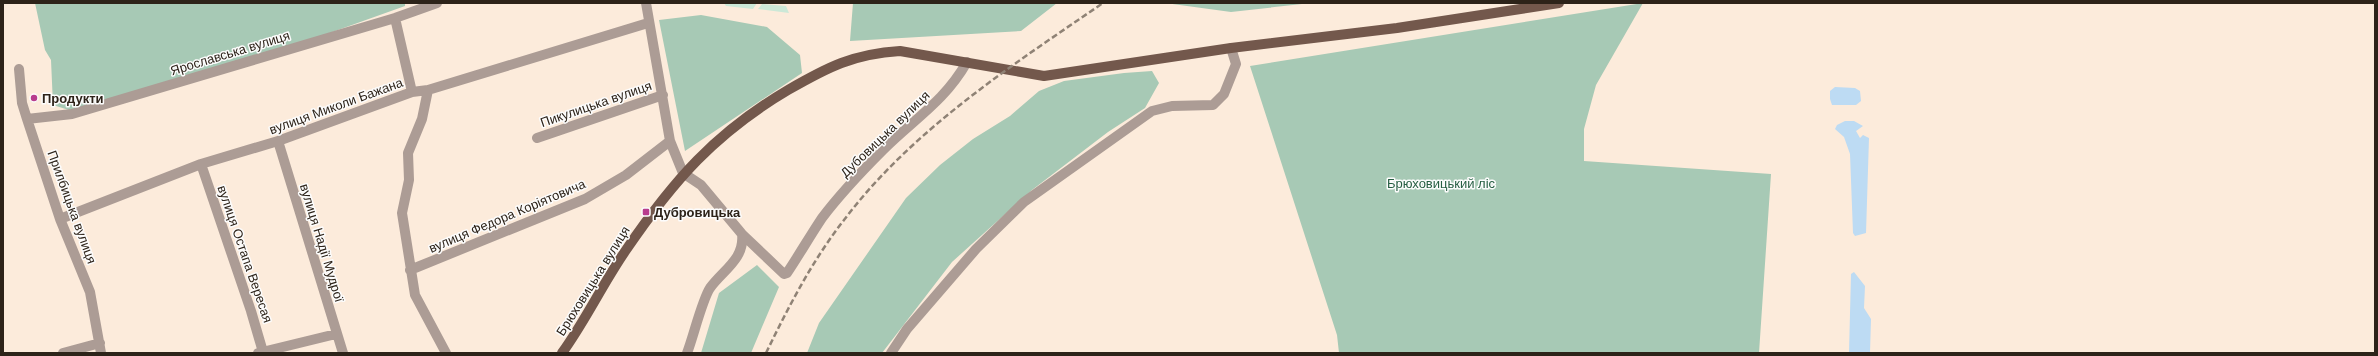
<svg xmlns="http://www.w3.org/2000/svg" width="2378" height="356" font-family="Helvetica,sans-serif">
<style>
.green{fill:#cce8d7}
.forest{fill:#a7c9b5}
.water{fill:#bddbf3}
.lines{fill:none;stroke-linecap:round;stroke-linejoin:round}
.minor{stroke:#ac9c95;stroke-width:10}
.major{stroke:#73584c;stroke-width:10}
.rail{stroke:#8f8275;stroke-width:2.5;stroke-dasharray:6 3;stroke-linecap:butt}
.poi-dot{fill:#b83c8d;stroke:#fcfcfc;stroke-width:1.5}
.labels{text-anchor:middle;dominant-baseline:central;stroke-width:3;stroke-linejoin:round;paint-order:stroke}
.street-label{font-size:13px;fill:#2d2319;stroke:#fcfcfc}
.poi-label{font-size:13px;font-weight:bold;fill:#2d2319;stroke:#fcfcfc;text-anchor:start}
.park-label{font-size:13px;fill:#265e42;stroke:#fcfcfc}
</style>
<rect width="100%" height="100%" fill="#fcebdb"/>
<path class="green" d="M724,3h33l-4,6 -27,-3z
M762,4l24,2 3,7 -31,-4z"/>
<path class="forest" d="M35,3h370v3l-109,39 -224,66 -19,-6 -2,-45 -6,-10z
M853,3h204l-36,28 -171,10z
M1165,3h146l-80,9z
M1643,3l-47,82 -12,44v32l187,13 -12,179h-420l-2,-18 -87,-269z
M701,15l66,12 33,28 2,18 -117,78 -26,-131z
M1152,71l7,12 -14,25 -37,24 -76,58 -80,72 -70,91h-75l12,-30 87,-125 34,-33 33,-26 37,-23 29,-25 25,-10 60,-8z
M757,265l22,22 -28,66h-50l18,-60z"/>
<path class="water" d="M1835,87l20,1 5,3 1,10 -5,4h-24l-2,-6v-8z
M1845,121h9l9,5 -7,5 4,7 3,-3 6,3 -3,95 -11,3 -2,-3 -3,-79 -6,-17 -9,-8 2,-4z
M1854,272l11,14 -1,22 7,11 -1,34h-21l2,-79z"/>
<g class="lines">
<path class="minor" d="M646,3l24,138 13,32 18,12 41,49 42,40 3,-1c12,-18 23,-37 35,-55 18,-24 40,-47 61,-68 31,-31 61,-48 84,-88
M395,18l17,74
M19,69l3,34 5,16 33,100 30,73 11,61
M428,90l-6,29 -14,34 1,27 -7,33 13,82 31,58
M27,119l45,-5 323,-96 42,-15
M537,138l126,-43
M278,141l65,212
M201,164l50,147 12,41
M60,219l141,-55 77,-23 134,-49 16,-2 220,-67
M410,270l175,-71 41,-24 44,-34
M63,353l37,-10
M258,353l78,-19
M687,353c6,-15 15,-53 23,-65 13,-18 35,-29 32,-54
M891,353l16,-24 69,-80 48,-47 128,-91 20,-5 41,-1 11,-11 12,-30 -5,-16"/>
<path class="major" d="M562,353c24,-33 41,-70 64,-103 47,-69 89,-117 162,-160 40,-23 65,-36 112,-39l144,25 187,-28 166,-20 162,-25"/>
<path class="rail" d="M766,353c23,-47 46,-92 78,-133 68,-90 167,-154 259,-217"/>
</g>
<g class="poi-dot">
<circle cx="34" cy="98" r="4"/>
<rect x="642" y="208" width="8" height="8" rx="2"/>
</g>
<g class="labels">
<g class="street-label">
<text transform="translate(230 53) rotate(-17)">Ярославська вулиця</text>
<text transform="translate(596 104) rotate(-19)">Пикулицька вулиця</text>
<text transform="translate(336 106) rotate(-20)">вулиця Миколи Бажана</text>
<text transform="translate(885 134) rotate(-44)">Дубовицька вулиця</text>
<text transform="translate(72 207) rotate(70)">Прилбицька вулиця</text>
<text transform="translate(507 216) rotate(-23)">вулиця Федора Коріятовича</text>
<text transform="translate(322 243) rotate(73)">вулиця Надії Мудрої</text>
<text transform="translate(245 254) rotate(71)">вулиця Остапа Вересая</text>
<text transform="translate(593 281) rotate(-58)">Брюховицька вулиця</text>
</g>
<g class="poi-label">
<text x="42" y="98">Продукти</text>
<text x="654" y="212">Дубровицька</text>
</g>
<g class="park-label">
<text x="1441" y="183">Брюховицький ліс</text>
</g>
</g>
<rect width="2378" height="356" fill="none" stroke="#2d2319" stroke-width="8"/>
</svg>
